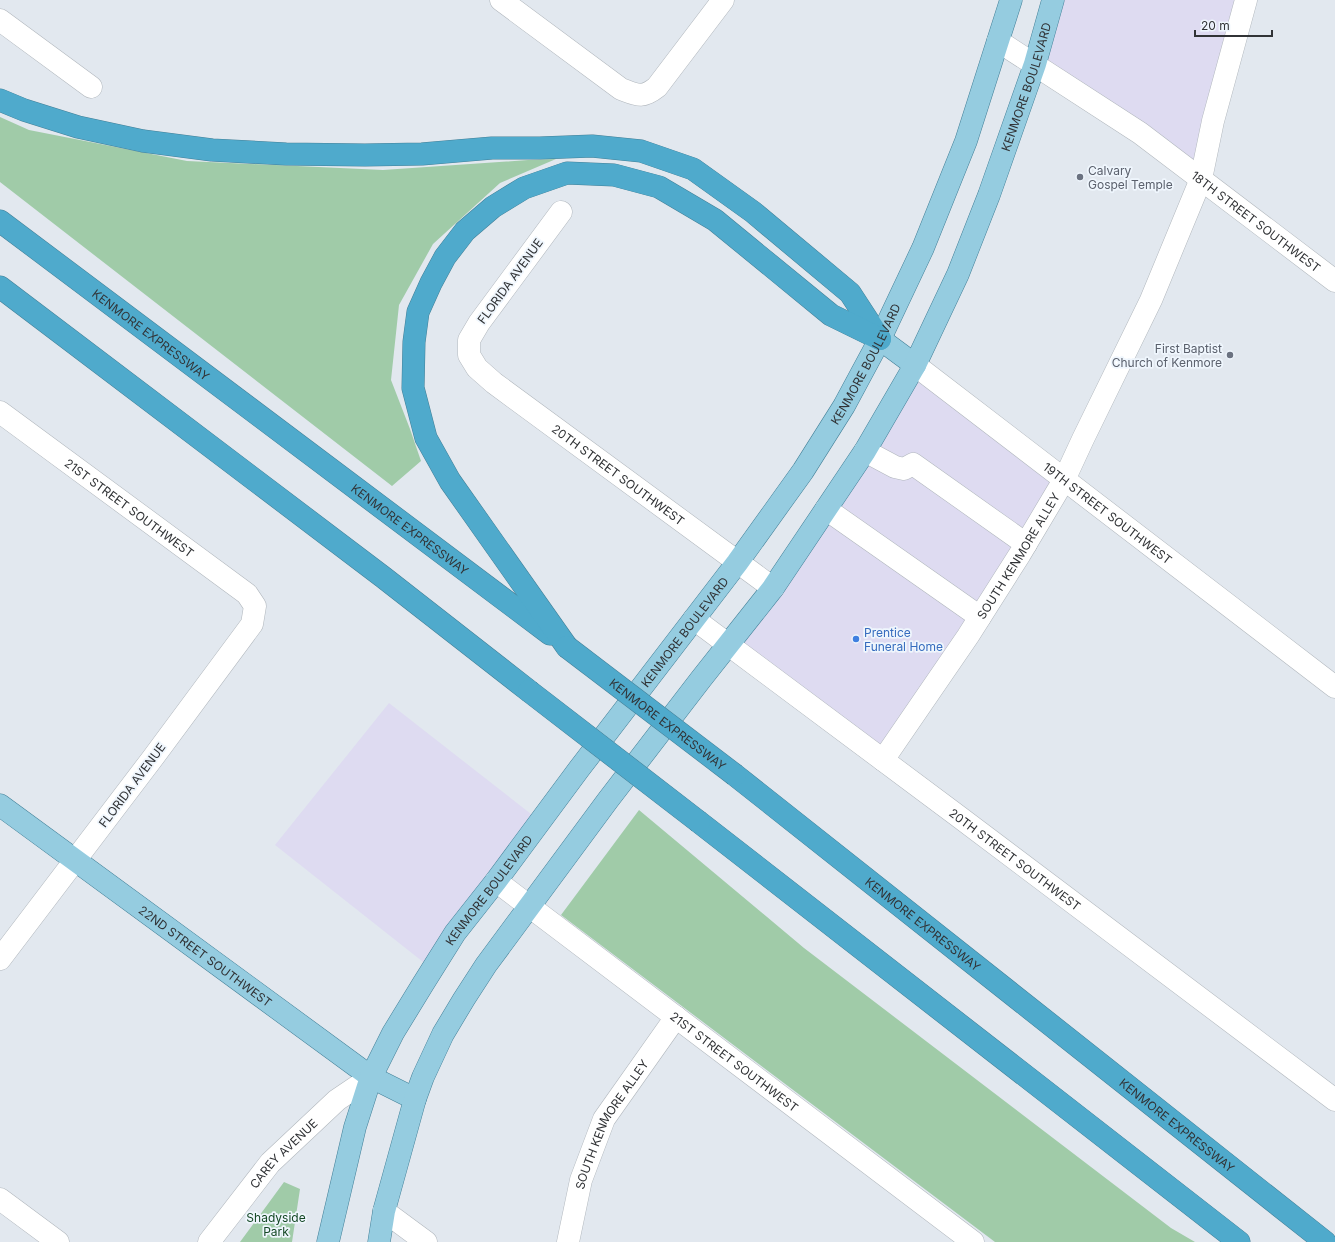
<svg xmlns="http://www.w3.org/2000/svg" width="1335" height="1242" font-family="Inter,sans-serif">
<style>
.commercial{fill:#dedbf1}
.green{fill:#a0cba8}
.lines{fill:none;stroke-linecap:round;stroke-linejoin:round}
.minor-casing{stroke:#b1b7bd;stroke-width:23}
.major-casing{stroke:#448098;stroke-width:23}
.highway-casing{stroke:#448098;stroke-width:23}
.minor{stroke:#fff;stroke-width:22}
.major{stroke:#95cce0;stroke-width:22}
.highway{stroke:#4faacc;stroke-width:22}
.highway-bridge-casing{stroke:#448098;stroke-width:23;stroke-linecap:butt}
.highway-bridge{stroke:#4faacc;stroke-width:22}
.worship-dot{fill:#6b7280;stroke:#eff6fd;stroke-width:1.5}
.shop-dot{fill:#3f7fe0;stroke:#eff6fd;stroke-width:1.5}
.labels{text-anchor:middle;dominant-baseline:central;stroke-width:3.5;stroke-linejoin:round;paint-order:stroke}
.street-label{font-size:12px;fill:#313336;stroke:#eff6fd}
.worship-label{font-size:12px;fill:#5b616d;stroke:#eff6fd;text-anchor:start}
.shop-label{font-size:12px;fill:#366cbe;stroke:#eff6fd;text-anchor:start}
.park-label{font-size:12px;fill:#144824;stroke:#eff6fd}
</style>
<rect width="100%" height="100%" fill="#e2e8ef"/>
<path class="commercial" d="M1053,0h193l-45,179 -166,-114z
M919,376l136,106 -173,269 -144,-108z
M389,703l151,118 -108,148 -157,-124z"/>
<path class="green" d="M0,117l29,13 158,31 196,9 145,-10 28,-1 -56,24 -67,61 -34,61 -8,75 19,49 11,32 -29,25 -392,-304z
M639,810l165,138 367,280 24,14h-200l-434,-327z
M284,1182l16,7 -8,53h-52z"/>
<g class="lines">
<defs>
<g id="minor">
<path d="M501,0l120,89c16,6 21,10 36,-2l66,-87"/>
<path d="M0,20l91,67"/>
<path id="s1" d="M998,41l142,92 195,148"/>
<path id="s2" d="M561,212l-82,111 -10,17v15l8,13 17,15 279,205"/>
<path id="s3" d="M915,365l420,322"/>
<path id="s4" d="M0,412l247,182 8,12 -3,18 -100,135 -152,200"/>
<path d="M865,451l30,16 9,2 9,-5 113,80"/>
<path d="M826,509l154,108"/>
<path id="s5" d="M694,619l264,197 377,284"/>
<path id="s6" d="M883,760l85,-124 52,-82 44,-74 19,-41 68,-139 50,-121 12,-58 33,-121"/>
<path id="s7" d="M496,881l477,361"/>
<path d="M0,1199l58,43"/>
<path d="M384,1211l42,31"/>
<path id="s8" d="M209,1242l61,-79 67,-63 34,-23"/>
<path id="s9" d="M568,1242l13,-62 23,-61 72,-102"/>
</g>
<g id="major">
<path d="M880,339l35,26"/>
<path id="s10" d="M0,805l371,272 44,22"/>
<path id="s11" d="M328,1242l27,-115 16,-50 22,-44 30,-49 32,-51 41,-52 83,-112 158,-206 66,-92 41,-65 36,-67 43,-91 43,-107 45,-141"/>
<path id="s12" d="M379,1242l5,-31 31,-112 8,-22 20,-43 21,-35 22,-34 122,-165 93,-121 72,-91 92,-137 50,-86 43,-91 31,-79 46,-131 18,-64"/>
</g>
<g id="highway">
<path d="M0,100l24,10 54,17 65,14 69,9 74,4 79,1 57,-1 70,-6h48l52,-2 49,5 52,18 60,43 97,81 30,46"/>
<path id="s13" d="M0,221l550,413"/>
<path d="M0,287l383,290 146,114"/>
<path d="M567,647l-117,-166 -24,-43 -13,-50 1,-46 4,-30 13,-29 14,-26 20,-26 28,-24 31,-19 43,-15 47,2 45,12 56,33 116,95 49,24"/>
<path id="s14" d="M735,775l590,467"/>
<path d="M699,822l540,420"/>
</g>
</defs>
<use href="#minor" class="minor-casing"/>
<use href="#major" class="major-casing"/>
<use href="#highway" class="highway-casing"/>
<use href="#minor" class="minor"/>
<use href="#major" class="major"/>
<use href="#highway" class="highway"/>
<defs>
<g id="highway-bridge">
<path id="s15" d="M567,647l168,128"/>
<path d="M529,691l170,131"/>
</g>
</defs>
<use href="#highway-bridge" class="highway-bridge-casing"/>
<use href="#highway-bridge" class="highway-bridge"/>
</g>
<g class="worship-dot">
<circle cx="1080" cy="177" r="4"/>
<circle cx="1230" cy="355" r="4"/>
</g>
<circle class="shop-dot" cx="856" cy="639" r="4"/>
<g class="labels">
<g class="street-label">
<text stroke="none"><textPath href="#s12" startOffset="1338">KENMORE BOULEVARD</textPath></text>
<text stroke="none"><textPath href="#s1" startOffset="315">18TH STREET SOUTHWEST</textPath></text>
<text transform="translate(510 281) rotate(-54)">FLORIDA AVENUE</text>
<text stroke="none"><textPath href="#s13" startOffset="189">KENMORE EXPRESSWAY</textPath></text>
<text stroke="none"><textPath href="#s11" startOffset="1040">KENMORE BOULEVARD</textPath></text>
<text stroke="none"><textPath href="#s2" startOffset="365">20TH STREET SOUTHWEST</textPath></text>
<text stroke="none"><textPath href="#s4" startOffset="161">21ST STREET SOUTHWEST</textPath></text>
<text stroke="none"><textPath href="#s3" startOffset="243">19TH STREET SOUTHWEST</textPath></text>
<text stroke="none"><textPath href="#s13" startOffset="513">KENMORE EXPRESSWAY</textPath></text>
<text stroke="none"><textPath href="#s6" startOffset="245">SOUTH KENMORE ALLEY</textPath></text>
<text stroke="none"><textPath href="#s11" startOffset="716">KENMORE BOULEVARD</textPath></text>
<text stroke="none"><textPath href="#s15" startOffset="127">KENMORE EXPRESSWAY</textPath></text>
<text transform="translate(132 785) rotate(-53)">FLORIDA AVENUE</text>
<text stroke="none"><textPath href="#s5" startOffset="401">20TH STREET SOUTHWEST</textPath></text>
<text stroke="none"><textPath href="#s11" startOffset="392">KENMORE BOULEVARD</textPath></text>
<text stroke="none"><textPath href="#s14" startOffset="240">KENMORE EXPRESSWAY</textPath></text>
<text stroke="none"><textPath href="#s10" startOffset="255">22ND STREET SOUTHWEST</textPath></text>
<text stroke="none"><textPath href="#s7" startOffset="299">21ST STREET SOUTHWEST</textPath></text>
<text stroke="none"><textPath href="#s14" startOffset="564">KENMORE EXPRESSWAY</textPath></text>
<text stroke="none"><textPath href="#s9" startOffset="127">SOUTH KENMORE ALLEY</textPath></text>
<text stroke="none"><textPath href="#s8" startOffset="116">CAREY AVENUE</textPath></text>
</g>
<g class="worship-label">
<text x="1088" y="170">Calvary<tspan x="1088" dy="14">Gospel Temple</tspan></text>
<text x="1222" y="348" text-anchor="end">First Baptist<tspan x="1222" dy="14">Church of Kenmore</tspan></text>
</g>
<g class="shop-label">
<text x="864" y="632">Prentice<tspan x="864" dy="14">Funeral Home</tspan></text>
</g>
<g class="park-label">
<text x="276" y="1217">Shadyside<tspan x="276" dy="14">Park</tspan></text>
</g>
</g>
<path d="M1195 30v6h77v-6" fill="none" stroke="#313336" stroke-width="2"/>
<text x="1201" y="30" font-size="12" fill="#313336" stroke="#eff6fd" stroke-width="3" paint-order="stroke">20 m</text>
</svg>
